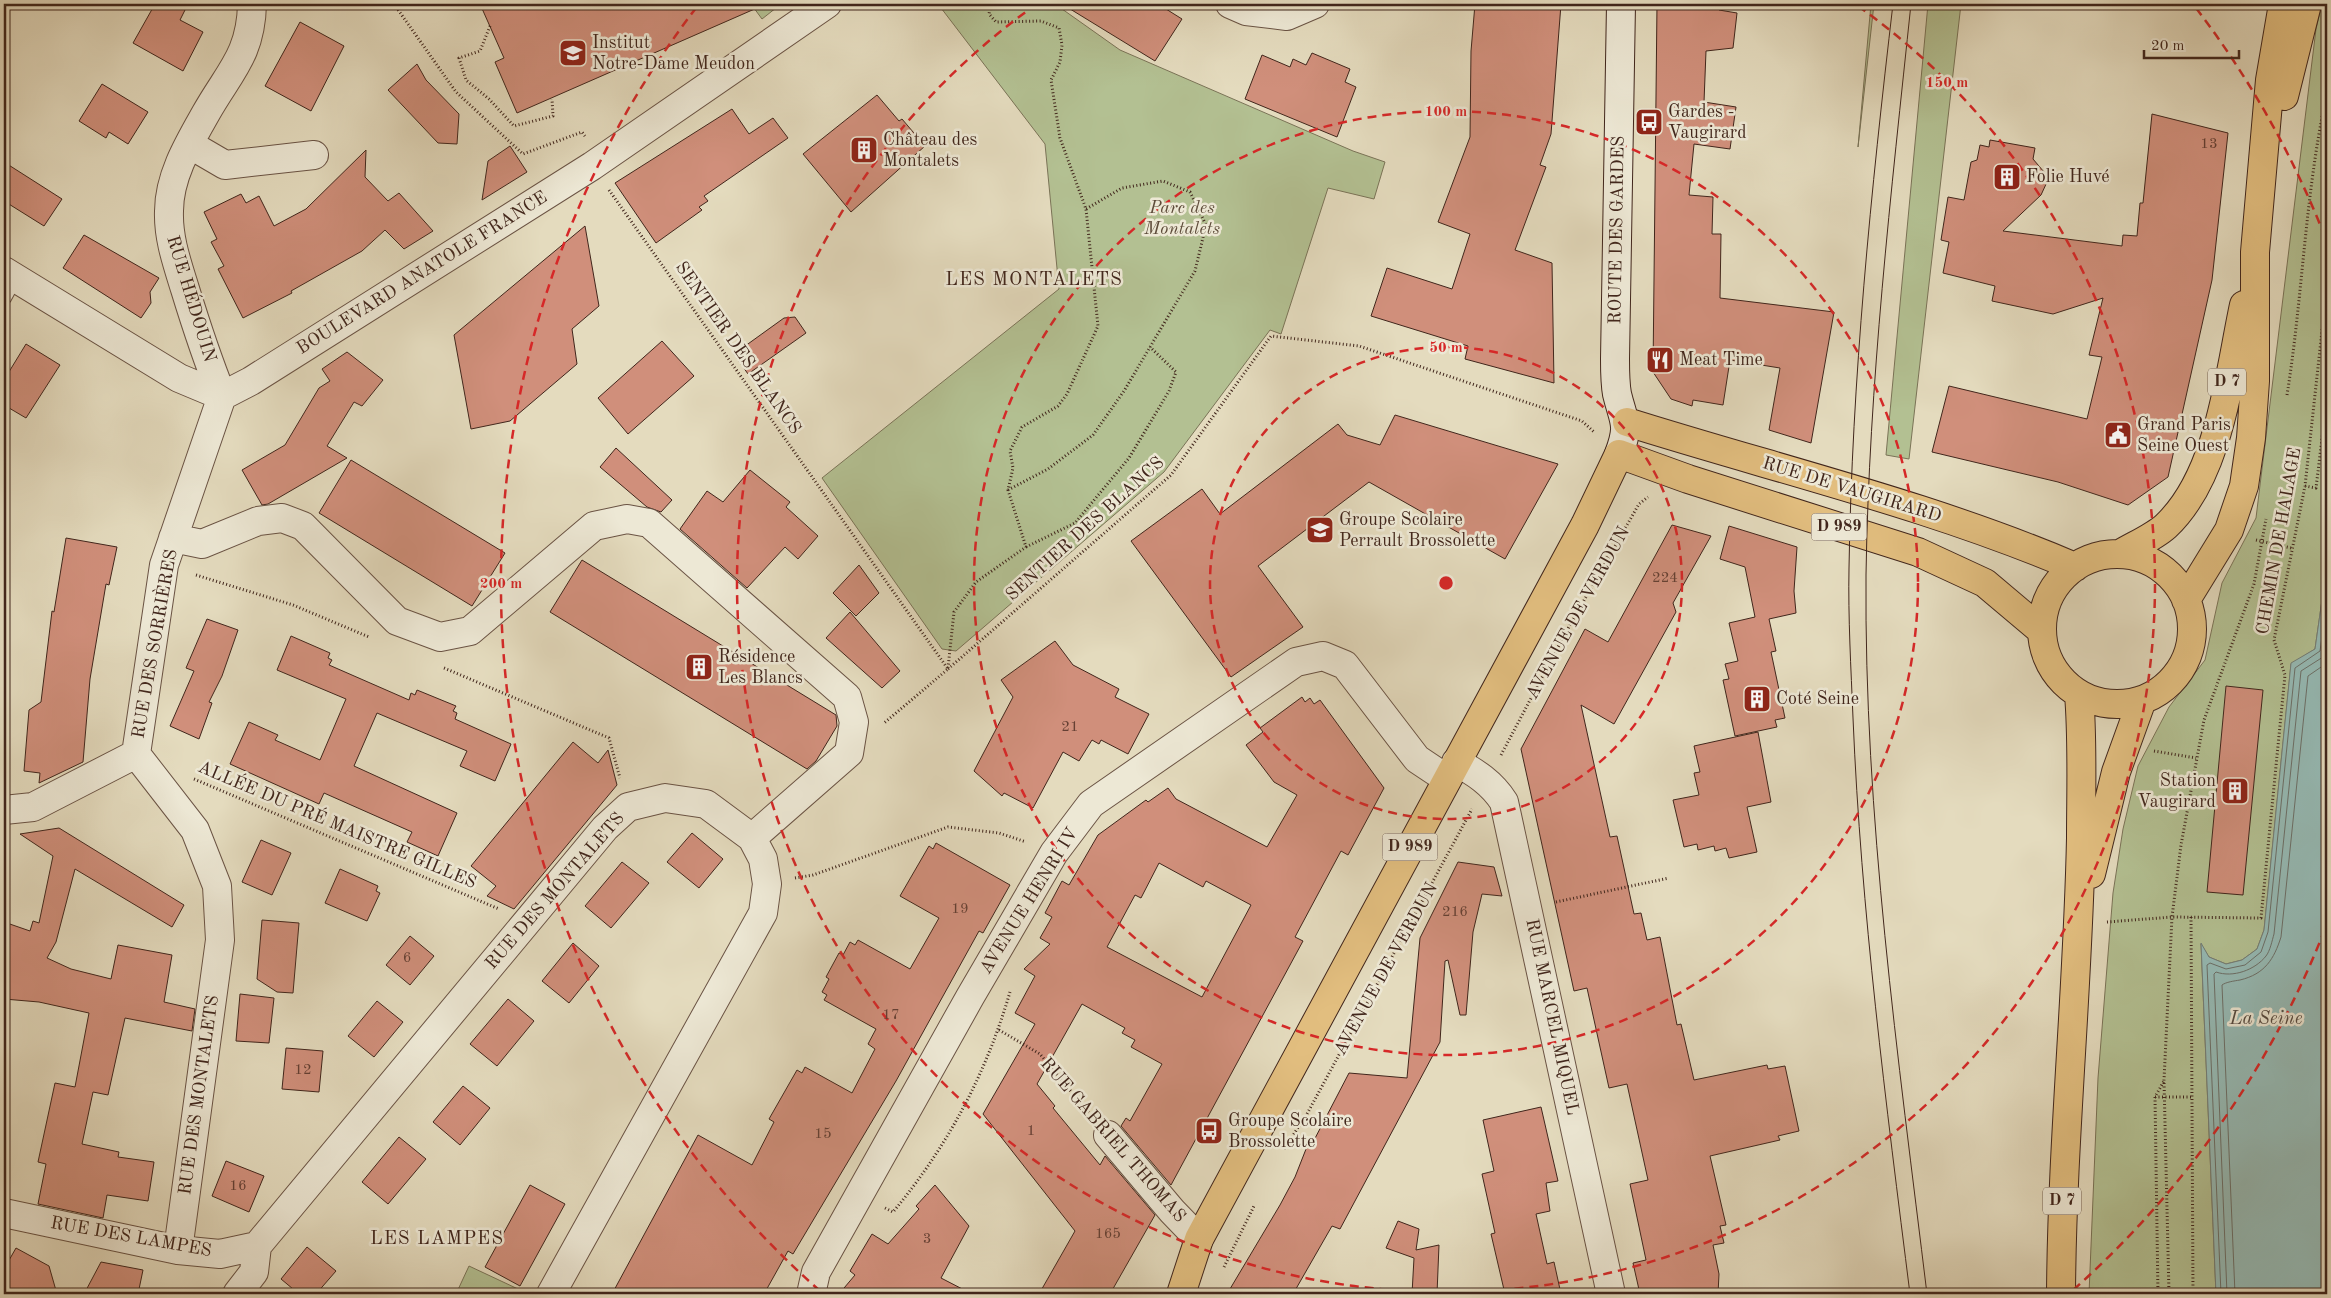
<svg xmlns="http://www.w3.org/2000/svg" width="2331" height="1298" font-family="'Old Standard TT',serif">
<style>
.green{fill:#b3c092;stroke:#7a7357}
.water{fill:#96bbb6;stroke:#747f78}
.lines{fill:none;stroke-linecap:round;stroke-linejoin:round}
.shore{stroke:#6c7069;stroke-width:1}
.building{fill:#d08f7b;stroke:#41261c;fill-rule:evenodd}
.lane-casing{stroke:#6a5344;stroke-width:16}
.street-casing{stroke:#6a5344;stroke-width:30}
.secondary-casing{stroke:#41261c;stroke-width:30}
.primary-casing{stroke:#41261c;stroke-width:30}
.path{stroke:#41261c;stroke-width:3;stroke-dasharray:1 2.5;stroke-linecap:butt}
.lane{stroke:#ede8d5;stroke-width:14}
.street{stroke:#ede8d5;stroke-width:28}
.secondary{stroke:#ede8d5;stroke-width:28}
.primary{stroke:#e2be7f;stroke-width:28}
.tram{stroke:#41261c;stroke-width:1}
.ring{fill:none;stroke:#d62828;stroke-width:2.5;stroke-dasharray:9 6}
.labels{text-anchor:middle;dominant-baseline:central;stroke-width:5;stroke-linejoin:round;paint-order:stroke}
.number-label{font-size:15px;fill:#654034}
.shield{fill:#ede8d5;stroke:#756054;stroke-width:1}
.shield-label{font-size:16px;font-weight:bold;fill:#41261c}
.poi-label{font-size:18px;fill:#41261c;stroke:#ede8d5;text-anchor:start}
.park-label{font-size:18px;font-style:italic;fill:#5e4c3a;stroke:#ede8d5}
.street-label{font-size:18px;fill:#41261c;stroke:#ede8d5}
.neighbourhood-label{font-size:19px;letter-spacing:1px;fill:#41261c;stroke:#ede8d5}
.water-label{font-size:19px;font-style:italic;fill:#564b42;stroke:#ede8d5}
.centre{fill:#d62828;stroke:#ede8d5;stroke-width:2.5}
.ring-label{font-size:15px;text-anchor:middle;font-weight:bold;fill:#d62828;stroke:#ede8d5;stroke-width:5;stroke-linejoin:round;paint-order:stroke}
</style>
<rect width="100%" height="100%" fill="#e4dbbe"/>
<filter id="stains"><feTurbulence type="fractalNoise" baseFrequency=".004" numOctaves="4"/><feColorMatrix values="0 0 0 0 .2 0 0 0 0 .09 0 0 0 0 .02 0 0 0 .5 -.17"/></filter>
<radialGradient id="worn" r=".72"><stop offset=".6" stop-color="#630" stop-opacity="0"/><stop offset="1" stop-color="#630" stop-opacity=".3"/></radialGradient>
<path class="green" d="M751,4h30l-19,15z
M938,4h117l65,46 233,101 32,11 -11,37 -46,-11 -47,146 -11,-4 -106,142 -208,179 -14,-2 -120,-171 237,-189 -14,-145z
M1871,4h3l-16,143z
M1928,4h33l-52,455 -23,-4z
M2322,4h5v561l-12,84 -24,15 -27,266 -7,19 -15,11 -16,4 -17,-7 -8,-13 15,350h-127l9,-216 15,-185 10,-64 15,-63 31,-59 36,-47 17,-77 34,-65 60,-489z
M469,1266l49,23 -2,5h-60z"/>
<path class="water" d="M2327,565v729h-111l-15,-351 8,14 17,7 16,-4 15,-11 7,-19 27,-267 24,-14z"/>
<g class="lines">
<path class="shore" d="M2221,1294l-14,-329 3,-2 16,6 19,-4 16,-13 7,-20 27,-264 25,-17 7,-51
M2227,1294l-13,-320 2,-2c17,6 39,-2 50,-16 4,-5 6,-15 8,-22l27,-263 22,-14 4,-13
M2235,1294l-13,-309c4,-3 12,-4 18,-5 25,-6 34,-21 41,-43l27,-261 19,-13"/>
</g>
<path class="building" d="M155,4h33l-8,16 23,12 -20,39 -50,-28z
M480,4h286l-249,109 -22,-51 9,-4z
M1062,4h96l24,15 -27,42z
M1475,4h86l-10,130 -11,31 6,2 -31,83 37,13 2,120 -89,-24 3,-13 -97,-30 16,-48 65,21 18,-55 -32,-12 32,-85 1,-86z
M1657,4h62v6l18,3 -4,35 -27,3 -2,51 32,5 -6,42 -36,-5 -5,51 24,2 -1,37h9l-1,64 114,14 -23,131 -42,-13 11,-62 -50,-8 -7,45 -30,-5 -1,6 -21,-7 -18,-27z
M300,22l44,24 -33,65 -46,-25z
M1312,53l38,16 -5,13 11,5 -19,50 -92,-38 17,-44 28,12 3,-8 13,6z
M417,64l9,16 33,34 -2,30 -19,-1 -50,-53z
M102,84l46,28 -20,32 -19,-12 -3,6 -27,-17z
M877,95l22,26 3,-2 23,27 -74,66 -48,-58z
M732,109l17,25 24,-16 15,20 -84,58 4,5 -9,6 3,3 -46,33 -41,-60z
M2152,114l76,19 -16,147 -44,197 -40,28 -70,-23 -126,-30 17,-66 138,33 15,-62 -13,-2 14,-57 -50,16 -61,-13 3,-15 -52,-13 6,-31 -8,-2 7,-43 16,3 7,-38 6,-2 3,-15 9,2 1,-7 45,8 -2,11 11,13 3,10 -6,13 -38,36 119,15 1,-11 14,1 3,-33h3z
M510,146l17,26 -45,28 6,-39z
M366,150l-1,27 23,24 11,-8 34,38 -29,18 -19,-19 -23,21 -71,40 1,2 -49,25 -25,-49 6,-3 -13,-24 6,-3 -13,-27 37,-18 5,9 13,-7 15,30 32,-17z
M4,162l58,37 -18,27 -40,-25z
M585,226l14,80 -27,23 5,35 -67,57 -39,8 -17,-94z
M84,235l75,43 -9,14 1,11 -10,15 -78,-50z
M795,317l11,16 -58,41 -14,-20 50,-36z
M662,341l32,35 -66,58 -30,-36z
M26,344l34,21 -34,53 -22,-13v-25z
M347,352l36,28 -21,26 -8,-4 -27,44 20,12 -79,46 -6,1 -20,-35 43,-25 34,-57 11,-7 -8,-12z
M1395,415l163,49 -53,95 -136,-77 -111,84 45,61 -72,50 -100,-136 71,-52 18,25 118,-90 9,11 33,10z
M616,448l56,52 -11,12 -14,-5 -47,-40z
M351,460l154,93 -33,53 -153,-93z
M750,470l40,32 -4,5 32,29 -20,23 -13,-12 -38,41 -67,-59 27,-38 16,11z
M1672,525l39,11 -38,67 3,9 -62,112 -33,-19 29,132 7,-1 17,78 7,-1 6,27 13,-3 17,88 4,-1 13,56 73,-15 1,4 17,-3 14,65 -21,5 2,4 -70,16 16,69 -6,1 4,17 -11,2 6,29 -1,20h-78l-7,-31 13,-3 -16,-76 18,-4 -21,-96 -18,4 -22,-100 -13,3 -53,-242 64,-120 23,13z
M1729,526l68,21 -3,44 2,22 -27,6 7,32 -5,1 14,66 -10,2 2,7 -42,9 -12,-56 6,-1 -4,-15 13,-3 -9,-38 26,-6 -10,-50 -25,-8z
M66,538l51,9 -8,38 -3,-1 -16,95 -7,83 -44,21 1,-10 -16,-2 5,-61 12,-8 11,-91 2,1z
M582,560l254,155 1,11 -21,35 -9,8 -257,-157z
M859,565l20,28 -23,23 -23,-23z
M850,612l50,59 -18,17 -56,-50z
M207,619l31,11 -16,46 -13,26 3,1 -13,36 -29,-13 24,-55 -8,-3z
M291,636l39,17 -2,5 4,2 -3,5 80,35 2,-7 4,2 2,-5 39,16 -3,5 4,2 -2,6 56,25 -16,37 -35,-15 7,-15 -90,-38 -23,53 103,47 -19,43 -31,-14 5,-10 -88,-39 -5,11 -89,-40 19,-42 29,13 -3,5 45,20 26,-61 -69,-29z
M1055,641l18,24 46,24 -4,8 34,17 -21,40 -27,-14 -2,4 -7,-4 -13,21 -16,-9 -30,56 -29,-15 -2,3 -28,-25 39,-74 -12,-17z
M2226,686l37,4 -20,205 -36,-3z
M1302,697l3,5 5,-4 4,6 6,-4 64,88 -36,67 -7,-4 -46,86 8,4 -132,244 -50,-59 5,-8 4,3 32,-57 -31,-17 4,-7 -13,-7 3,-5 -43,-24 -45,80 18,22 -2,2 47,57 5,-9 50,59 -45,79h-71l36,-63 -92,-117 52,-90 -20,-11 20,-37 -11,-7 26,-25 -10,-6 12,-21 -7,-4 17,-32 7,4 29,-50 48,-35 2,2 20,-14 8,11 91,48 30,-52 -23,-13 -28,-37 17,-13 -3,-4zM1159,863l44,24 3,-6 45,24 -49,92 -95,-50 28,-52 6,3z
M1758,732l13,70 -24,5 10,45 -28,6 -3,-10 -11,3 -1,-5 -16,4 -1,-6 -13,3 -11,-47 26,-5 -5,-22 6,-1 -6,-26z
M573,742l25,21 10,-13 9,35 -103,124 -27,-13 9,-10 -25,-20z
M59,828l125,77 -12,22 -97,-58 -19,73 -9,16 24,11 40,10 7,-34 54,10 -8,47 31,7 -3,22 -67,-13 -17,77 -15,-3 -11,52 37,8 -1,5 36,5 -6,39 -41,-6 -4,23 -65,-14 8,-40 -8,-2 17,-79 20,4 14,-74 -50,-11 -35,-3v-77l26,9 3,-10 6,2 14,-67 -33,-22z
M692,833l31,26 -24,29 -32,-26z
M261,840l30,13 -19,42 -30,-13z
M936,843l74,42 -27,48 -4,-2 -83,150 -103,173 -5,-3 -24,43h-152l86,-159 54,30 22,-43 -5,-3 28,-49 5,3 3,-6 47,26 23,-44 -7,-5 8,-15 -52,-29 3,-5 -5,-3 7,-13 -3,-2 13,-24 4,2 7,-13 5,3 3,-5 52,29 29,-51 -39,-22 29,-50 4,3z
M622,862l27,21 -38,45 -26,-22z
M1458,862l36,5 8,29 -20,-2 -9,38 -7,83h-6l-12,-55 -3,1 -5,81 -100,187 -8,-3 -39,68h-66l53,-89 15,-28 13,-33 3,2 38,-73 58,5 13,-140z
M340,869l38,17 -2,5 4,2 -13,28 -42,-18z
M262,920l37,3 -6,70 -16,-1 -20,-13z
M410,936l24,20 -24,29 -24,-20z
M573,943l26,23 -30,37 -27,-22z
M240,994l34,4 -5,45 -33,-2z
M508,999l26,22 -37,45 -27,-22z
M377,1001l26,21 -29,35 -26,-21z
M286,1048l37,3 -4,41 -37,-3z
M463,1086l27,22 -30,37 -27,-23z
M1541,1107l17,74 -12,2 4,28 -14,3 11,50 7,-2 7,32h-56l-14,-60 4,-1 -13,-59 12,-3 -11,-51z
M399,1137l27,22 -38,45 -26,-22z
M226,1161l38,15 -15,36 -37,-16z
M530,1185l35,19 -45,82 -35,-19z
M935,1185l34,41 -28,52 31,16h-133l16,-19 -5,-4 22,-37 16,10 31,-35 -3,-3z
M1398,1221l21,8 -3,21 23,-5 -2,49h-25l2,-36 -28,-10z
M307,1247l29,24 -20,23h-17l-18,-15z
M16,1248l33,18 8,28h-53v-25z
M101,1262l42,8 -5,24h-54z"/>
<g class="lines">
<defs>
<path id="lane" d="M4,298l11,-20"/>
<path id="street" d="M1230,4l16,7 41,5 28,-12
M189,144l36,21 89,-10
M4,271l175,107 43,18 29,-15 341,-215 235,-162
M222,396c-14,-35 -26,-71 -37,-107 -8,-26 -17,-51 -16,-78 0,-35 20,-68 37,-98 23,-41 45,-58 46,-109
M173,538l29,6 56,-23 24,-3 21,8 94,95 43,16 30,-6 124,-105 33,-7 22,4 198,174 7,25 -5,31 -97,85
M136,754l59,76 22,56 3,54 -42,310
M136,754l28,-189 58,-169
M1456,762c19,10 36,21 48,40l107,492
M4,810l29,-3 103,-53
M1108,1135l64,76 27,28
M4,1213l174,37 42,4 37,-8
M257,1246l348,-418 23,-21 37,-9 41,6 46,34 11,21 4,25 -4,29 -212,381
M237,1294l17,-22 3,-26
M811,1294l5,-22 154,-275 84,-144 37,-49 205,-142 27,-6 22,9 72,94 30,20"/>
<path id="secondary" d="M1619,454c11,-30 5,-31 -2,-60 -2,-11 -2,-23 -2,-35l6,-355"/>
<path id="primary" d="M2284,96l23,-92
M1627,422c149,47 303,83 448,145
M2042 629a75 75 0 1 1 150 0a75 75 0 1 1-150 0Z
M2120,554c15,-9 34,-17 46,-28 54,-51 63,-151 78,-221
M2186,600l43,-70 15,-44 7,-48 4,-57v-129l15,-172 13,-76
M2091,874l25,-102 26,-72
M1181,1294l18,-55 386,-714 34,-71 69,25 230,73 67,31 57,48
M2061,1294c1,-152 17,-304 20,-456 0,-48 2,-96 -2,-144"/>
</defs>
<use href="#lane" class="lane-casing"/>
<use href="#street" class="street-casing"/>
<use href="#secondary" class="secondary-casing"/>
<use href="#primary" class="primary-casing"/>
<path class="path" d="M394,4l62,88 67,62 59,-22 3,4
M490,26l-10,25 -21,7 7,22 23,19 25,27 39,-10 -1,-17
M609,190l339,479 -65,55
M2287,395c16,-100 18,-203 40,-302
M2305,486l11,2 11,-91
M1008,490l40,-21 45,-34 31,-44 71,-120 11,-46 -16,-33 -27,-11 -41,7 -36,21
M2256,540l35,8
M1026,547l49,-24 54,-65 40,-67 7,-19 -26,-25
M1605,553l2,7
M196,575l97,30 76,32
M444,668l165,70 11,40
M948,668l6,-56 22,-30 50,-35 -18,-57 5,-22 -3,-17 12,-24 36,-21 9,-12 31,-68 -12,-117 -26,-71 -9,-58 9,-18 2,-17 -3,-17 -18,-7 -45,1 -7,-8 2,-10
M948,669l223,-194 100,-139 88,10 223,75 12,11
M2154,751l42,7
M1501,755l65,-123 73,-128 9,-7
M194,779l305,130
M795,878l18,-3 135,-48 51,6 27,9
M1556,902l113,-24
M2191,917l2,377
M2107,922l65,-5 89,1 24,-243 -11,-35 31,-154 22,-201
M999,1030l41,24 49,59
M2155,1097h37
M1284,1149l23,-35 165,-305
M885,1208l8,4c55,-66 93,-138 117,-220
M1224,1267l30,-61
M2158,1294l-3,-197 9,-16
M2169,1294l-5,-214 8,-163 9,-72 23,-125 50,-136 12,-65"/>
<use href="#lane" class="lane"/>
<use href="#street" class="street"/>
<use href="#secondary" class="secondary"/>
<use href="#primary" class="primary"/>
<path class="tram" d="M1893,4c-22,187 -41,375 -44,564 -1,50 2,100 4,150 8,193 33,385 57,576
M1911,4c-20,190 -42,379 -45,571 -2,241 32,481 61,719"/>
</g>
<g class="ring">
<circle cx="1446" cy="583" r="236"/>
<circle cx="1446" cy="583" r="472"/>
<path d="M1858 6A709 709 0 1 1 1034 6"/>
<path d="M2325 929A945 945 0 0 1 2072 1291M820 1291A945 945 0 0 1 696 8M2196 8A945 945 0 0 1 2325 237"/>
</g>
<defs>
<symbol id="school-square" viewBox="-11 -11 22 22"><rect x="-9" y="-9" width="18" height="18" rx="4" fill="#8f2418" stroke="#ede8d5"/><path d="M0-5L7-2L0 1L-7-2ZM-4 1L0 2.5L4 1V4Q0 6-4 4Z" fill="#fff"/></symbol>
<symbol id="bus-square" viewBox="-11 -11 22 22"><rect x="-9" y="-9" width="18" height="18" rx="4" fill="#8f2418" stroke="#ede8d5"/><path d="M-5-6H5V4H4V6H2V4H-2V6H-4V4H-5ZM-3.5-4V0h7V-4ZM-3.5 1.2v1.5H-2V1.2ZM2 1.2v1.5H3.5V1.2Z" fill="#fff"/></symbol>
<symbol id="building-square" viewBox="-11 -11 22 22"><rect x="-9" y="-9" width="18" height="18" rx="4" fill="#8f2418" stroke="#ede8d5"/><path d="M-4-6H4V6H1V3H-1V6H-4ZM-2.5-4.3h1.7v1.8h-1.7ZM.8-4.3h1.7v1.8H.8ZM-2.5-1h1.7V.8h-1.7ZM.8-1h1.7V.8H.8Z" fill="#fff"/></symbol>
<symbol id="restaurant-square" viewBox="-11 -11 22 22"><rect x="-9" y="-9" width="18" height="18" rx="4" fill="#8f2418" stroke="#ede8d5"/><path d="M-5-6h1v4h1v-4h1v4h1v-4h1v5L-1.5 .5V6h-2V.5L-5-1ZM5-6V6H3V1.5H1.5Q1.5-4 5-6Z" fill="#fff"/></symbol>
<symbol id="civic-square" viewBox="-11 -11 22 22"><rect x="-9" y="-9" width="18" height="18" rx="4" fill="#8f2418" stroke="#ede8d5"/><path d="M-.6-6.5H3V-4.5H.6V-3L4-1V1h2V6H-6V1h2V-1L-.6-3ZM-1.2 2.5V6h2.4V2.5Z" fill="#fff"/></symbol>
</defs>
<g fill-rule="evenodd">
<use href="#school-square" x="557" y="37" width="32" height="32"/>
<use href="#bus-square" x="1633" y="106" width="32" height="32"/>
<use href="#building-square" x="848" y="134" width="32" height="32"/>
<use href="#building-square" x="1991" y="161" width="32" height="32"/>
<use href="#restaurant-square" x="1644" y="344" width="32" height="32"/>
<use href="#civic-square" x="2102" y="419" width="32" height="32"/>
<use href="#school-square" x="1304" y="514" width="32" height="32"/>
<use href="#building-square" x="683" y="651" width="32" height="32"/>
<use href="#building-square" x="1741" y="683" width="32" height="32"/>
<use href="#building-square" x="2219" y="775" width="32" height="32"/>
<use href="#bus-square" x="1193" y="1115" width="32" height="32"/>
</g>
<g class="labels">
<g class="number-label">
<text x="2209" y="144">13</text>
<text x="1665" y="578">224</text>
<text x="1070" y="727">21</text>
<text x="960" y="909">19</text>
<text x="1455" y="912">216</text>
<text x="407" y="958">6</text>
<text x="891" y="1015">17</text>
<text x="303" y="1070">12</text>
<text x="1031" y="1131">1</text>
<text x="823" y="1134">15</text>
<text x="238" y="1186">16</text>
<text x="1108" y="1234">165</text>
<text x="927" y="1239">3</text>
</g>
<g class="shield">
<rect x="2208" y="368.5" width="38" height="27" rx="4"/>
<rect x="1811.5" y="513.5" width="55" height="27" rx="4"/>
<rect x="1382.5" y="833.5" width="55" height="27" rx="4"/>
<rect x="2043" y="1187.5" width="38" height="27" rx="4"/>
</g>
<g class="shield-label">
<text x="2227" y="382">D 7</text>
<text x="1839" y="527">D 989</text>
<text x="1410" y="847">D 989</text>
<text x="2062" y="1201">D 7</text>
</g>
<g class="poi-label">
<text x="592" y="43">Institut<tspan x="592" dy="21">Notre-Dame Meudon</tspan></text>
<text x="1668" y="112">Gardes -<tspan x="1668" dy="21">Vaugirard</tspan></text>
<text x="883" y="140">Château des<tspan x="883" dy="21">Montalets</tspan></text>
<text x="2026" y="177">Folie Huvé</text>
<text x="1679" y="360">Meat Time</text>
<text x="2137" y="425">Grand Paris<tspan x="2137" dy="21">Seine Ouest</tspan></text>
<text x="1339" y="520">Groupe Scolaire<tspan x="1339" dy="21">Perrault Brossolette</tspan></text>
<text x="718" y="657">Résidence<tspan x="718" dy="21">Les Blancs</tspan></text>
<text x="1776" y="699">Coté Seine</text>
<text x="2216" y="781" text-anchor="end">Station<tspan x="2216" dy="21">Vaugirard</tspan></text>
<text x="1228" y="1121">Groupe Scolaire<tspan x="1228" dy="21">Brossolette</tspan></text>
</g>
<g class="park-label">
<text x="1182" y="208">Parc des<tspan x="1182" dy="21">Montalets</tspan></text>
</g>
<g class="street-label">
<text transform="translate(1617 230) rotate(-89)">ROUTE DES GARDES</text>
<text transform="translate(422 273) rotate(-32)">BOULEVARD ANATOLE FRANCE</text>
<text transform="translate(191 299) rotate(73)">RUE HÉDOUIN</text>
<text transform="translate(738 348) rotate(55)">SENTIER DES BLANCS</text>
<text transform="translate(1852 490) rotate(17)">RUE DE VAUGIRARD</text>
<text transform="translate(1085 529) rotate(-42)">SENTIER DES BLANCS</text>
<text transform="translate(2279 541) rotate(-80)">CHEMIN DE HALAGE</text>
<text transform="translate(1578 613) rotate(-61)">AVENUE DE VERDUN</text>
<text transform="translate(155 644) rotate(-80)">RUE DES SORRIÈRES</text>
<text transform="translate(337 825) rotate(23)">ALLÉE DU PRÉ MAISTRE GILLES</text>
<text transform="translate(555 891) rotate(-49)">RUE DES MONTALETS</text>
<text transform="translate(1029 901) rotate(-58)">AVENUE HENRI IV</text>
<text transform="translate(1386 969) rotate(-61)">AVENUE DE VERDUN</text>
<text transform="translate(1552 1017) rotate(78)">RUE MARCEL MIQUEL</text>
<text transform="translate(199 1095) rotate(-82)">RUE DES MONTALETS</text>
<text transform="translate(1113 1140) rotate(49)">RUE GABRIEL THOMAS</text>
<text transform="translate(131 1237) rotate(10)">RUE DES LAMPES</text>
</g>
<g class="neighbourhood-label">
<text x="1034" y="280">LES MONTALETS</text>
<text x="437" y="1239">LES LAMPES</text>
</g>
<g class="water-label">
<text x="2266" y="1019">La Seine</text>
</g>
</g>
<circle cx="1446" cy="583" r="8" class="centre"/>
<g class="ring-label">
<text x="1947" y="87">150 m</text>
<text x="1446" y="116">100 m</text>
<text x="1446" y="352">50 m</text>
<text x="501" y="588">200 m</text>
</g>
<rect width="2331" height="1298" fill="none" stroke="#e4dbbe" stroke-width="20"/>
<rect x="5" y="5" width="2321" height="1288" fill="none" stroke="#41261c" stroke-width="2.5"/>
<rect x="10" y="10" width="2311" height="1278" fill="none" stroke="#41261c"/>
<path d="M2144 50v8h95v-8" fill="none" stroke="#41261c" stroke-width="2.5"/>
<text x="2151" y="50" font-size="15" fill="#41261c" stroke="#ede8d5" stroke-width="4" paint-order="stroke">20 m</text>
<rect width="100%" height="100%" filter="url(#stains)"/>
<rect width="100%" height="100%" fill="url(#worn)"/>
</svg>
